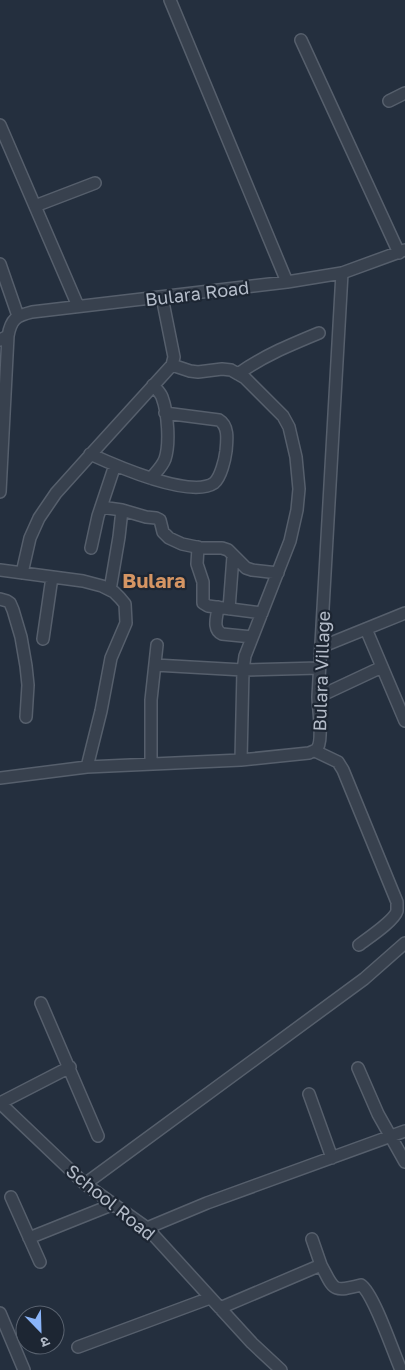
<svg xmlns="http://www.w3.org/2000/svg" width="405" height="1370" font-family="'Golos Text','Noto Sans Devanagari',sans-serif">
<style>
.lines{fill:none;stroke-linecap:round;stroke-linejoin:round}
.minor-casing{stroke:#565f6c;stroke-width:14}
.minor{stroke:#38414e;stroke-width:11}
.labels{text-anchor:middle;dominant-baseline:central;stroke-width:4.5;stroke-linejoin:round;paint-order:stroke}
.street-label{font-size:18px;fill:#b4bcc9;stroke:#1d2633}
.quarter-label{font-size:20px;font-weight:bold;fill:#d59563;stroke:#1d2633}
</style>
<rect width="100%" height="100%" fill="#242f3e"/>
<g class="lines">
<defs>
<path id="minor" d="M170,0l117,282
M301,40l98,213
M389,101l16,-8
M0,125l78,181
M35,206l60,-23
M0,264l18,52
M0,340l8,-4c3,-17 8,-20 24,-24l255,-30 55,-9 63,-23
M172,365l18,6 8,1 24,-3 9,1 14,8 38,38 6,11 7,30 3,32 -2,21 -7,31 -45,115 -2,14 -2,90
M238,374c25,-18 52,-29 81,-41
M90,454c24,11 101,45 124,29 7,-6 11,-24 12,-32 1,-11 3,-25 -7,-31l-54,-7
M151,478c5,-6 11,-11 14,-19 5,-15 3,-46 -3,-62 -2,-5 -6,-8 -9,-12
M0,492l8,-156
M101,507l21,3 24,7 10,1 4,2 3,12 6,6 13,6 19,4h21l6,2 18,18 6,2 26,3
M198,547l-1,17 6,18v21l5,3 54,7
M91,548l7,-32 17,-51
M0,570l83,11 19,5 12,6 6,6 5,6 1,19 -15,35 -10,53 -14,56
M22,573l8,-35 9,-20 17,-25 36,-40 80,-88 2,-8 -12,-60
M110,590l9,-53 3,-27
M0,599l7,2 3,2 3,7 8,27 5,29 2,19 -2,32
M218,607c-1,10 -6,22 4,27l30,3
M229,609l4,-53
M366,629l39,92
M43,639l9,-62
M321,647l84,-34
M155,665l88,5 76,-2
M318,697l64,-30
M315,751l23,11 5,8 54,132c0,3 0,6 0,9 -3,10 -29,27 -38,34
M151,764v-64l6,-55
M0,778l87,-11 154,-7 68,-7c2,-1 5,-2 7,-3 8,-7 2,-43 2,-53l24,-424
M41,1003l57,133
M358,1068l20,46 27,48
M309,1094l23,64
M0,1103l85,81 62,44 105,115 29,27
M0,1103l70,-36
M85,1184l279,-205 41,-36
M11,1197l29,65
M147,1228l60,-25 198,-72
M29,1238l85,-34
M312,1239l9,26
M220,1308l101,-43c13,24 10,28 40,20 13,9 32,67 40,85
M0,1313l24,57
M78,1347l132,-49"/>
</defs>
<use href="#minor" class="minor-casing"/>
<use href="#minor" class="minor"/>
</g>
<g class="labels">
<g class="street-label">
<text transform="translate(197 293) rotate(-7)">Bulara Road</text>
<text transform="translate(321 671) rotate(-88)">Bulara Village</text>
<text transform="translate(111 1202) rotate(39)">School Road</text>
</g>
<g class="quarter-label">
<text x="154" y="580">Bulara</text>
</g>
</g>
<g transform="translate(40 1330) rotate(157)"><circle r="24" fill="#1d2633" stroke="#59626f"/>
<path d="M0-4L9 19L0 12L-9 19Z" fill="#8ab4f8"/>
<text y="-8" font-size="14" font-weight="bold" text-anchor="middle" fill="#b4bcc9">उ</text>
</g>
</svg>
